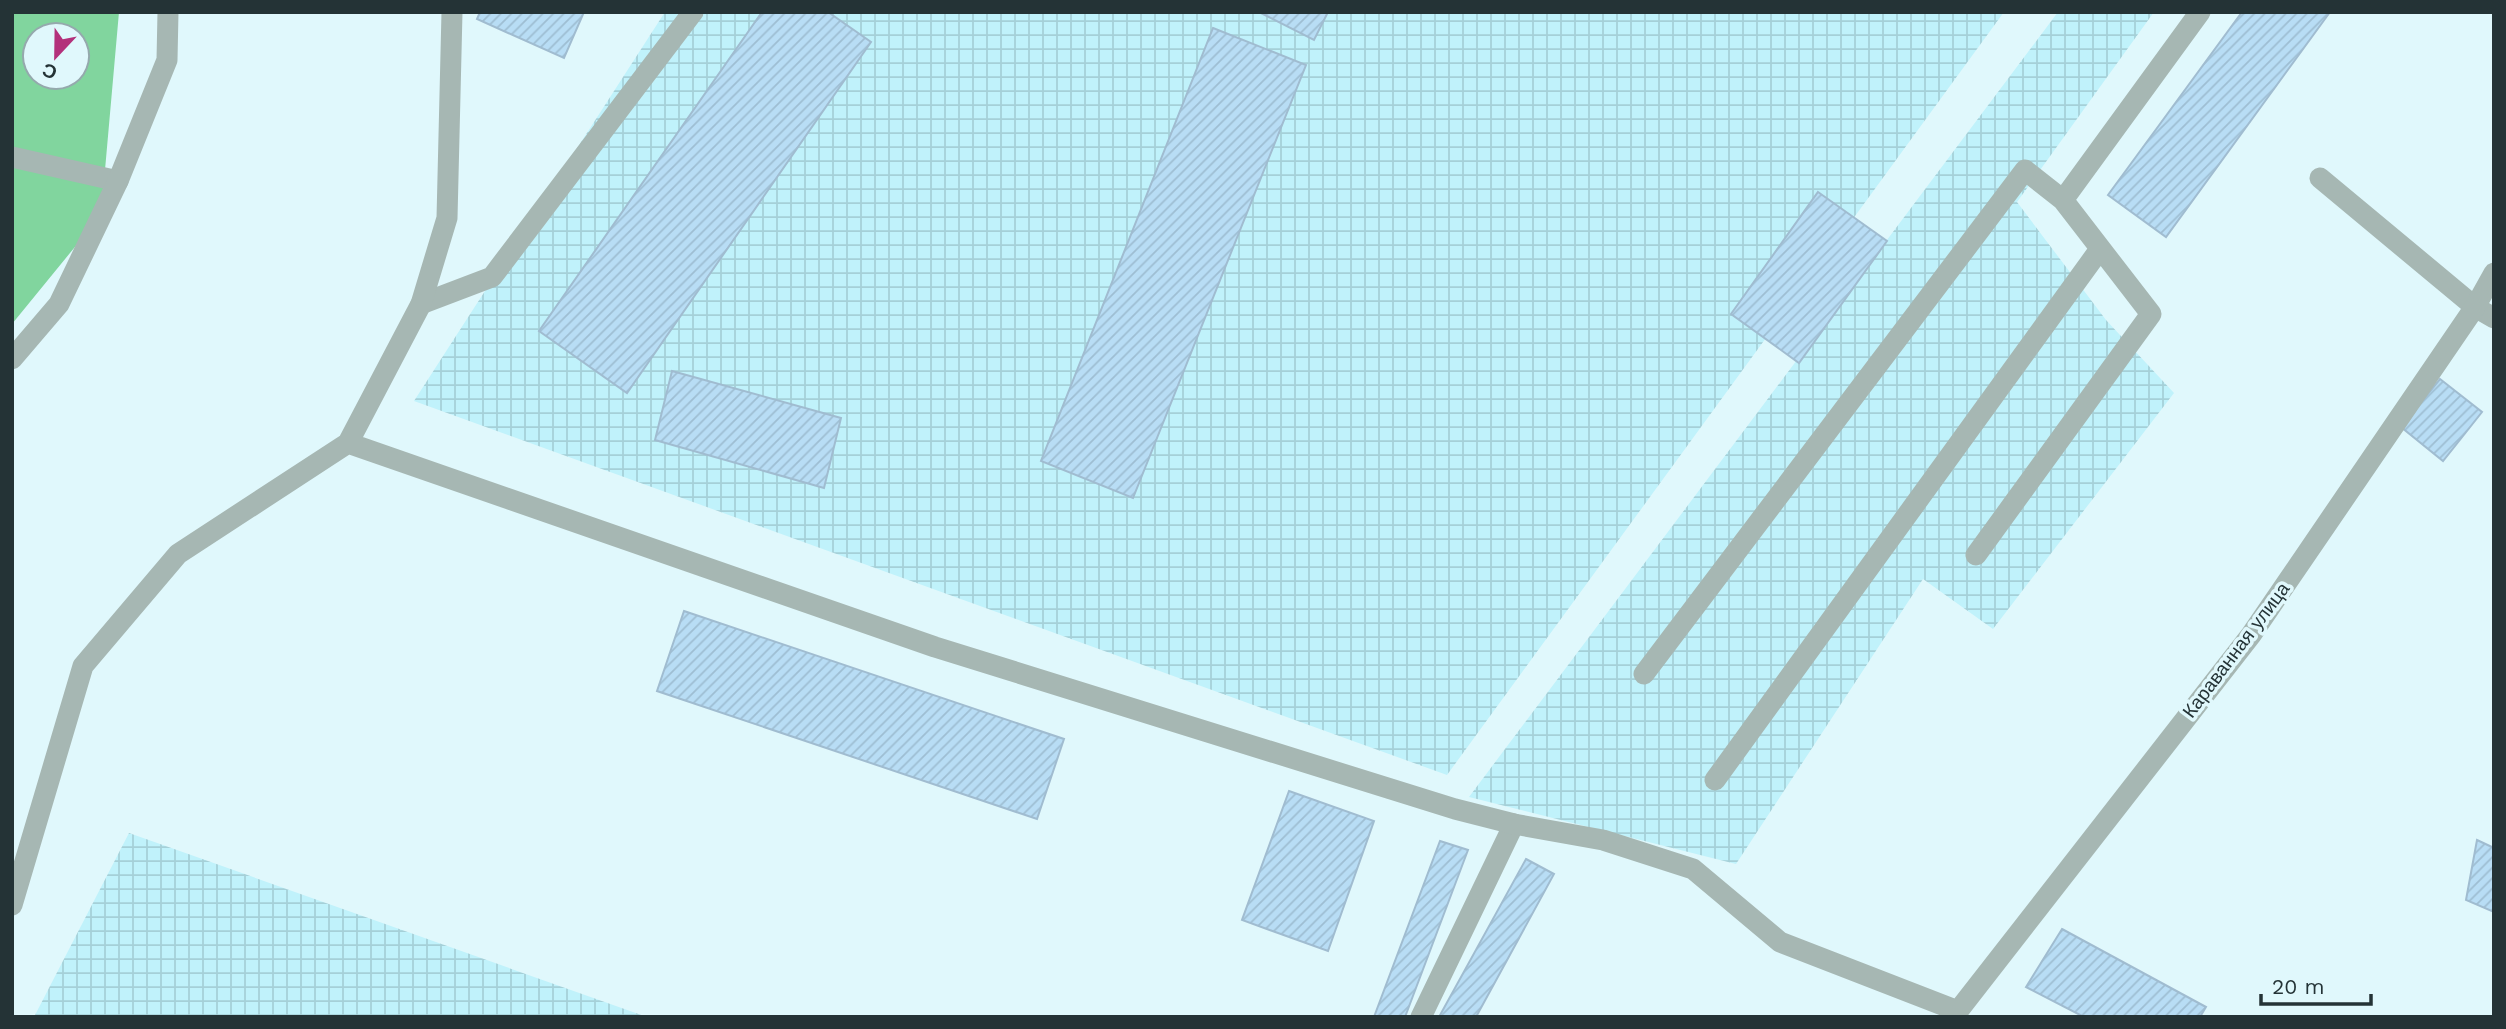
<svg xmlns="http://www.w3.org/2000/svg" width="2506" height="1029" font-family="'Work Sans',sans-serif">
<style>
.industrial{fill:url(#industrial-grid)}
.garden{fill:#81d59e;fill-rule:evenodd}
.building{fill:url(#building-hatch);stroke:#a0bcd0;stroke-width:2}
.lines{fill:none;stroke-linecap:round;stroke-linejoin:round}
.lane{stroke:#a6b7b3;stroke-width:21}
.street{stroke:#a6b7b3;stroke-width:21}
.labels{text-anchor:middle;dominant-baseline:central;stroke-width:7;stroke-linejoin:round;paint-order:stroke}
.street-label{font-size:19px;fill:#243336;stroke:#e0f8fc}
</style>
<defs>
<pattern id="industrial-grid" width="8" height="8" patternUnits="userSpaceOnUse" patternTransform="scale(1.75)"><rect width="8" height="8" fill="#c0f2fb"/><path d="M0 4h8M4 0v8" fill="none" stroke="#a5d0d8"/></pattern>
<pattern id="building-hatch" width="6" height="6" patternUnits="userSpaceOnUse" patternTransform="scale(1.75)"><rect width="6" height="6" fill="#b8ddf5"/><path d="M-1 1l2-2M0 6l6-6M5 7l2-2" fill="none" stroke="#9ebed3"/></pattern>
</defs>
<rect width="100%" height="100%" fill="#e0f8fc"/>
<path class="industrial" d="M665,12h1339l-557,763 -1033,-374z
M2058,12h96l-137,190 89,118 68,73 -181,236 -70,-50 -187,285 -267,-67z
M129,833l518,184h-613z"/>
<path class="garden" d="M12,12h107l-18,203 -89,109zM35,35h42v42h-42z"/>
<path class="building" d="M480,12h104l-20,46 -87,-39z
M762,12h66l43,30 -244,351 -88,-62z
M1259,12h69l-14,28z
M2242,12h88l-164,225 -58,-42z
M1213,28l93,37 -173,433 -92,-37z
M1818,192l69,49 -88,122 -68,-49z
M672,371l169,47 -17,70 -169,-48z
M2440,379l42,33 -39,49 -42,-34z
M684,611l380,128 -27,80 -380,-128z
M1289,791l85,30 -46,130 -86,-31z
M2477,840l17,8v64l-28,-12z
M1440,841l28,9 -63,167h-31z
M1526,859l28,15 -78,143h-37z
M2062,929l144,78 -6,10h-116l-58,-30z"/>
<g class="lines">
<path class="lane" d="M12,157l106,24
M2320,178l155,129 19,11
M421,304l71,-27 201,-265
M1976,555l175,-241 -88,-114
M1644,674l381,-504 38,30 137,-188
M1715,780l385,-531
M1421,1017l93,-193"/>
<path class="street" d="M12,359l47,-55 59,-123 49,-121 1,-48
M348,443l587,204 520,162 59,15 89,16 90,29 87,73 178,69 293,-376 224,-328 19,-34
M12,905l71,-239 95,-112 170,-111 73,-139 26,-86 5,-206"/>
</g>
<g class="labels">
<g class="street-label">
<text transform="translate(2236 650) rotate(-53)">Караванная улица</text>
</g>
</g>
<rect width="2506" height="1029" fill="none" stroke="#243336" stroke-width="28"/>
<g transform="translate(56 56) rotate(202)"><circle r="33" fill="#e0f8fc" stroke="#95a9ad" stroke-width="2"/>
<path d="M0-5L12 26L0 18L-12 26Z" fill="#b3317b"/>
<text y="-10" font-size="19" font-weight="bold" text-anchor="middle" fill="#243336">С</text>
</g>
<path d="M2261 994v10h110v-10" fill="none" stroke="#243336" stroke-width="3.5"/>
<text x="2272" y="994" font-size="21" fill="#243336" stroke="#e0f8fc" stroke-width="5" paint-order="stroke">20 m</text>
</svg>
